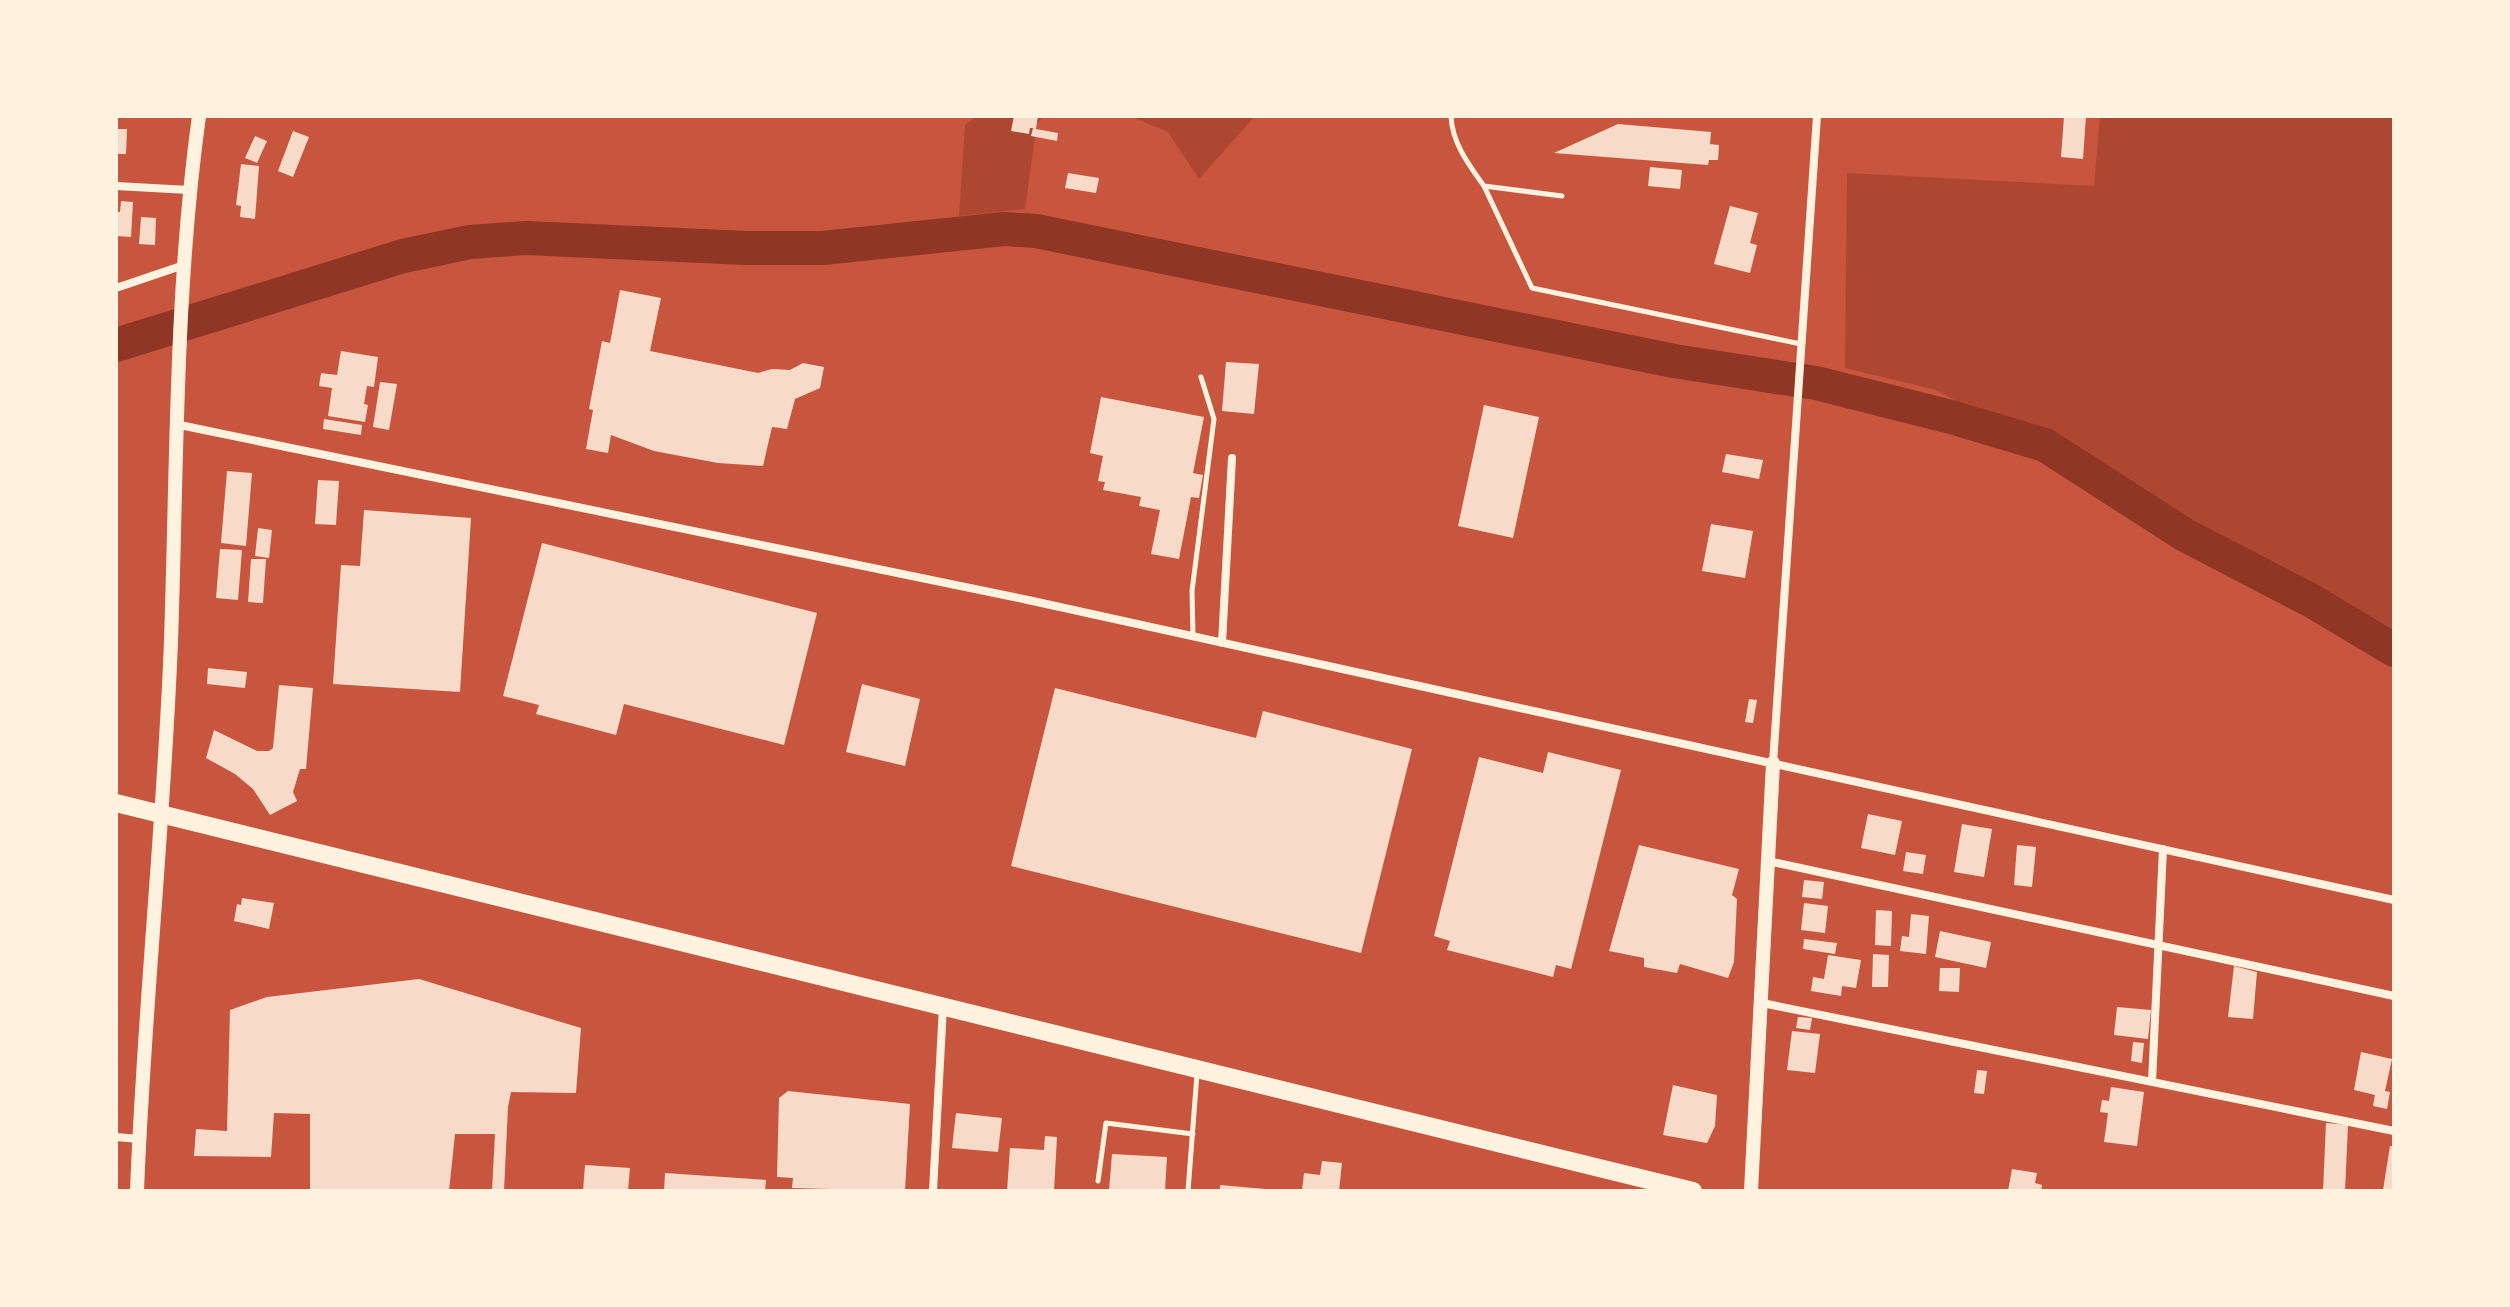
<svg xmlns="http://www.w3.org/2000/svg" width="2510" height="1307" font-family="'Space Grotesk',sans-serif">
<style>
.green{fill:#ae4732}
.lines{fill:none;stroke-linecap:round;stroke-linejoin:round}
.river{stroke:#8f3625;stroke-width:34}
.building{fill:#f7dbc8}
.service{stroke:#fff3e0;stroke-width:5}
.minor{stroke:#fff3e0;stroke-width:8}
.tertiary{stroke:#fff3e0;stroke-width:14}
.trunk{stroke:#fff3e0;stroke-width:18}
</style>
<rect width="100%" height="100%" fill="#c8553d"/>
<path class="green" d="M977,116h70l-10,6 -12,87 -66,7 6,-91z
M1130,116h125l-56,63 -31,-47z
M2100,116h294v526l-458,-252 -91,-22 2,-195 247,13z"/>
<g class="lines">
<path class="river" d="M116,345l287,-89 67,-14 56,-4 220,10h77l181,-19 32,2 638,130 142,22 135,34 94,28 140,90 127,66 82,49"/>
</g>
<path class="building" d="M1014,116h24l-2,13 22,4 -1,8 -26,-5 2,-8h-3l-1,6 -18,-3z
M2064,116h22l-3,43 -22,-2z
M1618,124l93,8 -1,12 9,1 -1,15h-9l-1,5 -154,-12z
M116,129h11l-1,25h-10z
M293,131l16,6 -16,40 -15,-6z
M255,136l12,5 -10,22 -12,-5z
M241,164l18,2 -4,53 -15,-2 1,-11 -5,-1z
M1650,167l32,3 -2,19 -32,-3z
M1068,173l31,5 -3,15 -31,-5z
M121,201l12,1 -2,35 -15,-1v-24h4z
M1730,206l28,7 -8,30 7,2 -7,28 -36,-9z
M141,217l15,1 -1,27 -16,-1z
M620,290l41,8 -11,53 108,22 14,-4 18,1 13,-7 21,4 -4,21 -25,11 -8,30 -15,-2 -9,39 -45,-3 -64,-12 -43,-16 -3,18 -22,-4 7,-39 -4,-1 13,-68 8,2z
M341,351l37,6 -4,30 -7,-1 -3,18 4,1 -3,17 -37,-6 4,-28 -13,-2 2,-13 16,2z
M1226,362l33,2 -5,50 -32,-3z
M380,382l17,2 -8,46 -16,-3z
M1101,397l103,20 -11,56 10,2 -4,23 -8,-1 -12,62 -28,-5 9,-44 -21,-4 2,-9 -38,-7 2,-8 -7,-1 5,-25 -13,-3z
M1484,405l55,12 -26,121 -55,-12z
M324,419l38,6 -1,10 -38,-6z
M1726,454l37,6 -4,19 -37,-7z
M227,471l25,2 -6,73 -25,-3z
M318,480l21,1 -3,44 -21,-1z
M364,510l107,8 -11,174 -127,-8 8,-119 19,1z
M1711,524l42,7 -8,47 -43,-7z
M258,528l14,2 -3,28 -14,-2z
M542,543l275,70 -33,132 -160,-41 -8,31 -80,-21 3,-9 -36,-9z
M220,549l22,1 -4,50 -22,-2z
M251,559h15l-3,44 -15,-1z
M208,668l39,4 -2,16 -38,-4z
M862,684l58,15 -15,67 -59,-14z
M279,685l34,3 -7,81h-6l-7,23 4,9 -27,14 -17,-26 -18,-15 -29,-16 8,-28 43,21h12l4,-3z
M1055,688l201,50 7,-27 149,38 -51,204 -350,-87z
M1749,699l8,1 -4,23 -8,-1z
M1548,752l73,18 -50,199 -15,-4 -3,12 -106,-27 3,-9 -16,-5 45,-179 64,16z
M1868,814l34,7 -7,34 -34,-7z
M1962,824l30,5 -8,48 -30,-5z
M1639,845l100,24 -7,26 5,4 -3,63 -6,16 -48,-14 -3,9 -33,-6v-9l-35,-7z
M2017,845l19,2 -4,40 -18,-2z
M1906,852l20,3 -3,19 -20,-3z
M1804,880l20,2 -2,17 -20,-2z
M242,898l32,5 -5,26 -35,-8 3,-17 4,1z
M1804,903l24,3 -3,27 -24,-3z
M1876,910l16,1 -1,35 -16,-1z
M1911,914l18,2 -3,38 -26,-3 2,-15 7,1z
M1940,931l51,11 -5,26 -51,-11z
M1804,939l33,4 -2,11 -32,-5z
M1873,954l16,1 -1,32h-16z
M1828,955l33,5 -5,28 -14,-2 -1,10 -30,-5 2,-14 11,2z
M2234,966l23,6 -4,47 -25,-2z
M1940,968h20l-1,24 -20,-1z
M419,979l162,49 -5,65 -65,-1 -3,15 -4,84h-12l3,-57h-40l-6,57h-139v-77l-36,-1 -3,44 -77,-1 2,-27 31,2 3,-121 37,-13z
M2117,1007l34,3 -3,29 -34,-4z
M1798,1017l14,1 -2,12 -14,-2z
M1792,1031l28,3 -5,39 -28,-3z
M2133,1042l11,1 -2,20 -11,-2z
M2361,1052l31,7 -7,32 5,1 -3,17 -14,-3 2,-11 -21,-5z
M1977,1070l10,1 -3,23 -10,-1z
M1673,1085l44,10 -2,31 -8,17 -44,-8z
M2111,1087l33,5 -7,54 -33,-4 4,-29 -8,-1 2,-12 7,1z
M788,1091l122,13 -5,87 -113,-3 1,-10 -16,-1 2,-79z
M956,1113l46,5 -4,34 -46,-4z
M2326,1123l22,2 -3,66h-22z
M1045,1136l12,1 -3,54h-47l3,-43 34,2z
M2390,1146l4,1v44l-11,-1z
M1112,1154l55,3 -2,34h-56z
M1322,1161l20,2 -3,28h-37l2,-18 16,2z
M585,1165l45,3 -2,23h-45z
M2012,1169l25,4 -2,10 7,2 -1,6h-33z
M665,1173l101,7 -1,11h-101z
M1220,1185l45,4v2h-45z"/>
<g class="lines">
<path class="service" d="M1451,116c1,27 18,49 33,70
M1562,196l-78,-10 48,102 269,56
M1193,636l-1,-45 22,-172 -13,-42
M1098,1181l8,-58 87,11
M1188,1191l9,-117"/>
<path class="minor" d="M116,186l73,4
M116,288l68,-23
M175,424l853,176 1366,300
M1222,643l10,-185
M1773,763l44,-647
M1768,861l626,135
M1762,1003l632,128
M2152,1082l11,-233
M116,1137l23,2
M933,1191l10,-184"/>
<path class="tertiary" d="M137,1191c7,-183 27,-366 34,-550 6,-175 4,-351 28,-525
M1751,1191l22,-428"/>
<path class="trunk" d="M116,803l1577,388"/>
</g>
<rect width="2510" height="1307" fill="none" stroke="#fff3e0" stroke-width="236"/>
</svg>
